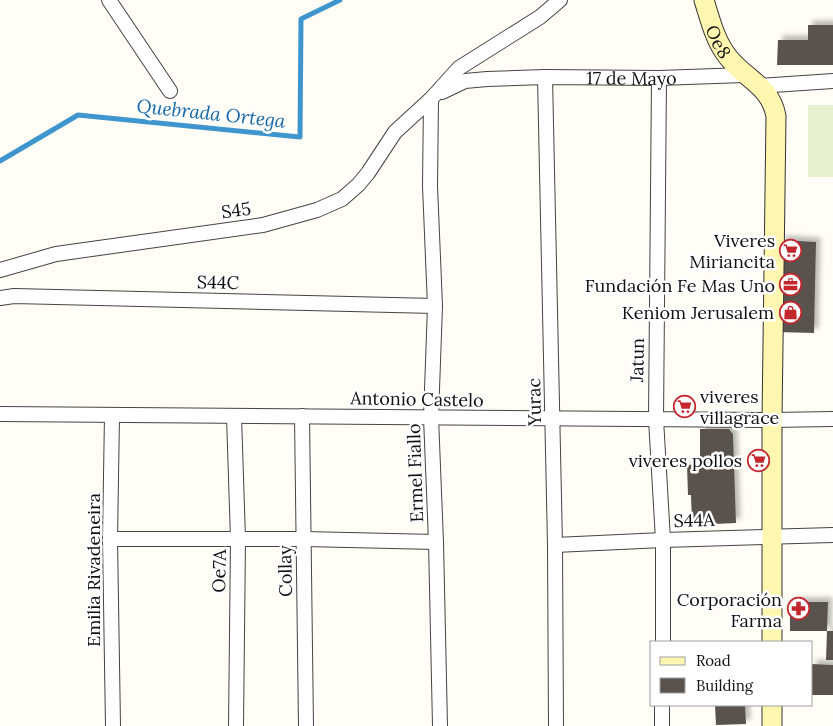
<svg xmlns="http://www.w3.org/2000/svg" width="833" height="726" font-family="Lora,serif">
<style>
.pitch{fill:#e6f2cf}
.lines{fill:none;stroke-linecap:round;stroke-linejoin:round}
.stream{stroke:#3f96cf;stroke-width:5}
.building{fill:#5a524d;filter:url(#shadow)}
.street-casing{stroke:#444;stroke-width:16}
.secondary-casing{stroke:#333;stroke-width:21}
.street{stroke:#fff;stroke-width:14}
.secondary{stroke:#fff6b0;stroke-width:19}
.labels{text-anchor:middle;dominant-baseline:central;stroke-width:5;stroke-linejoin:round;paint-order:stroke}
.street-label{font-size:18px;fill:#111;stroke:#fff}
.poi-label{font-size:18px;fill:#111;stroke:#fff;text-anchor:end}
.water-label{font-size:19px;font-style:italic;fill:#1768a6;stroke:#fff}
</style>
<defs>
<filter id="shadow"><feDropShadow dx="4.5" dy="-4.5" stdDeviation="2.5" flood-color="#0004"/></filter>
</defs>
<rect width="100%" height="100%" fill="#fffdf5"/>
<path class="pitch" d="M808,105h25v72h-25z"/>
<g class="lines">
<path class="stream" d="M0,161l78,-46 222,22 1,-118 39,-19"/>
</g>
<path class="building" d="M808,25h25v40h-56l1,-25h30z
M781,240l35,2 -2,91 -36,-1z
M700,429h29l4,5 3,89 -44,2 -1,-30h-3l-1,-30 13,-1z
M790,602h38l-1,29h-37z
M827,631h6v29h-7z
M812,664l21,1v30h-21z
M715,705h30l1,19 -30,1z"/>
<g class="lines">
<defs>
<g id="street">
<path d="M109,0l61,91"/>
<path d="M545,77l10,468 1,181"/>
<path d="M659,78l-3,341 7,121v102"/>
<path d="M759,86l74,-5"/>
<path id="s1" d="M442,92l23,-11 22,-2 58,-2 114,1 85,-3"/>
<path d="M431,99l-1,87 5,120 -4,111 5,125 4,184"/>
<path d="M0,270l56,-16 207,-29 54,-15 25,-11 16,-14 10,-12 27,-41 36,-33 28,-31 81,-51 20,-17"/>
<path d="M0,298l14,-2 421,10"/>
<path d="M0,414l772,6 61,-1"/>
<path d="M112,415l-2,124 3,187"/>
<path d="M234,416l4,123 -2,187"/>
<path d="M302,416l4,310"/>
<path d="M110,539h194l132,3"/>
<path d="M555,545l108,-5 170,-5"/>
<path d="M662,726v-21"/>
</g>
<g id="secondary">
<path id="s2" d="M704,0c6,19 11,41 24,57 18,23 42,28 48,59l-4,304v222"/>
<path d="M772,705v21"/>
</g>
</defs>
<use href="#street" class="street-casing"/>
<use href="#secondary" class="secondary-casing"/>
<use href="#street" class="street"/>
<use href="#secondary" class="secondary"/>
</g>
<defs>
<symbol id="supermarket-ring" viewBox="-11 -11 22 22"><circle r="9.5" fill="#fff" stroke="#c4262e" stroke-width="1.5"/><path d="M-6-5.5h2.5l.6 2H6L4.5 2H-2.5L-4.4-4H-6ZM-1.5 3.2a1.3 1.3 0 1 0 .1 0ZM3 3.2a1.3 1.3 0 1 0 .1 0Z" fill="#c4262e"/></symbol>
<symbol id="office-ring" viewBox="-11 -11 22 22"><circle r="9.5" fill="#fff" stroke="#c4262e" stroke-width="1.5"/><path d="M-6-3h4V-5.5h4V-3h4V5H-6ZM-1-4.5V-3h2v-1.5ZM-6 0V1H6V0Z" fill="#c4262e"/></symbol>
<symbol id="shop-ring" viewBox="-11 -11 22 22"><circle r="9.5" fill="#fff" stroke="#c4262e" stroke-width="1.5"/><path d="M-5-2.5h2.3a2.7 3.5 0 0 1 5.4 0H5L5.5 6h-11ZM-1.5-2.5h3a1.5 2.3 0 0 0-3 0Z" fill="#c4262e"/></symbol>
<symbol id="pharmacy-ring" viewBox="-11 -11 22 22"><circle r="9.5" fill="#fff" stroke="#c4262e" stroke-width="1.5"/><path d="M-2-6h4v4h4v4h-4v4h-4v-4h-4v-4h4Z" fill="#c4262e"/></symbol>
</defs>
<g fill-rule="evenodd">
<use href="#supermarket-ring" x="778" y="238" width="25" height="25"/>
<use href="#office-ring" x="778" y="272" width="25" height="25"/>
<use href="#shop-ring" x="778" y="300" width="25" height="25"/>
<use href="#supermarket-ring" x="672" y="394" width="25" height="25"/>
<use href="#supermarket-ring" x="746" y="448" width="25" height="25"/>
<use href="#pharmacy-ring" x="786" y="596" width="25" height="25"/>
</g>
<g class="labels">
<g class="street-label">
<text stroke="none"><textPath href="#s2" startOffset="44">Oe8</textPath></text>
<text stroke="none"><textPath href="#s1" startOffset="192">17 de Mayo</textPath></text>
<text transform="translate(236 210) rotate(-8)">S45</text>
<text transform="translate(218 282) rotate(1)">S44C</text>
<text transform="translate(637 360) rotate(-89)">Jatun</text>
<text transform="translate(417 399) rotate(1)">Antonio Castelo</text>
<text transform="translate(534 402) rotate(-91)">Yurac</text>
<text transform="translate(415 473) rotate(-92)">Ermel Fiallo</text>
<text transform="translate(694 520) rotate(-2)">S44A</text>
<text transform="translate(93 570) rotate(-90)">Emilia Rivadeneira</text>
<text transform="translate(219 571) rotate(-89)">Oe7A</text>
<text transform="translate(285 571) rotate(-91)">Collay</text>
</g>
<g class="poi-label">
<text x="775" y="240">Viveres<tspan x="775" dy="21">Miriancita</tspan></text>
<text x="775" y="285">Fundación Fe Mas Uno</text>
<text x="774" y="312">Keniom Jerusalem</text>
<text x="700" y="396" text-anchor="start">viveres<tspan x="700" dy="21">villagrace</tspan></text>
<text x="742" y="460">viveres pollos</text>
<text x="782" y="599">Corporación<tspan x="782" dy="21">Farma</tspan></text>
</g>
<g class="water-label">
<text transform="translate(211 113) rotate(6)">Quebrada Ortega</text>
</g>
</g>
<rect x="650" y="641" width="162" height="65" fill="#ffffff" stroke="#a0a0a0"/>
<rect x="660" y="657" width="25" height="8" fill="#fff6b0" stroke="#a0a0a0"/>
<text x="696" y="666" font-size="15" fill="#111111">Road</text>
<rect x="660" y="678" width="25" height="15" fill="#5a524d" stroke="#a0a0a0"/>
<text x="696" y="691" font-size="15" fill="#111111">Building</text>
</svg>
